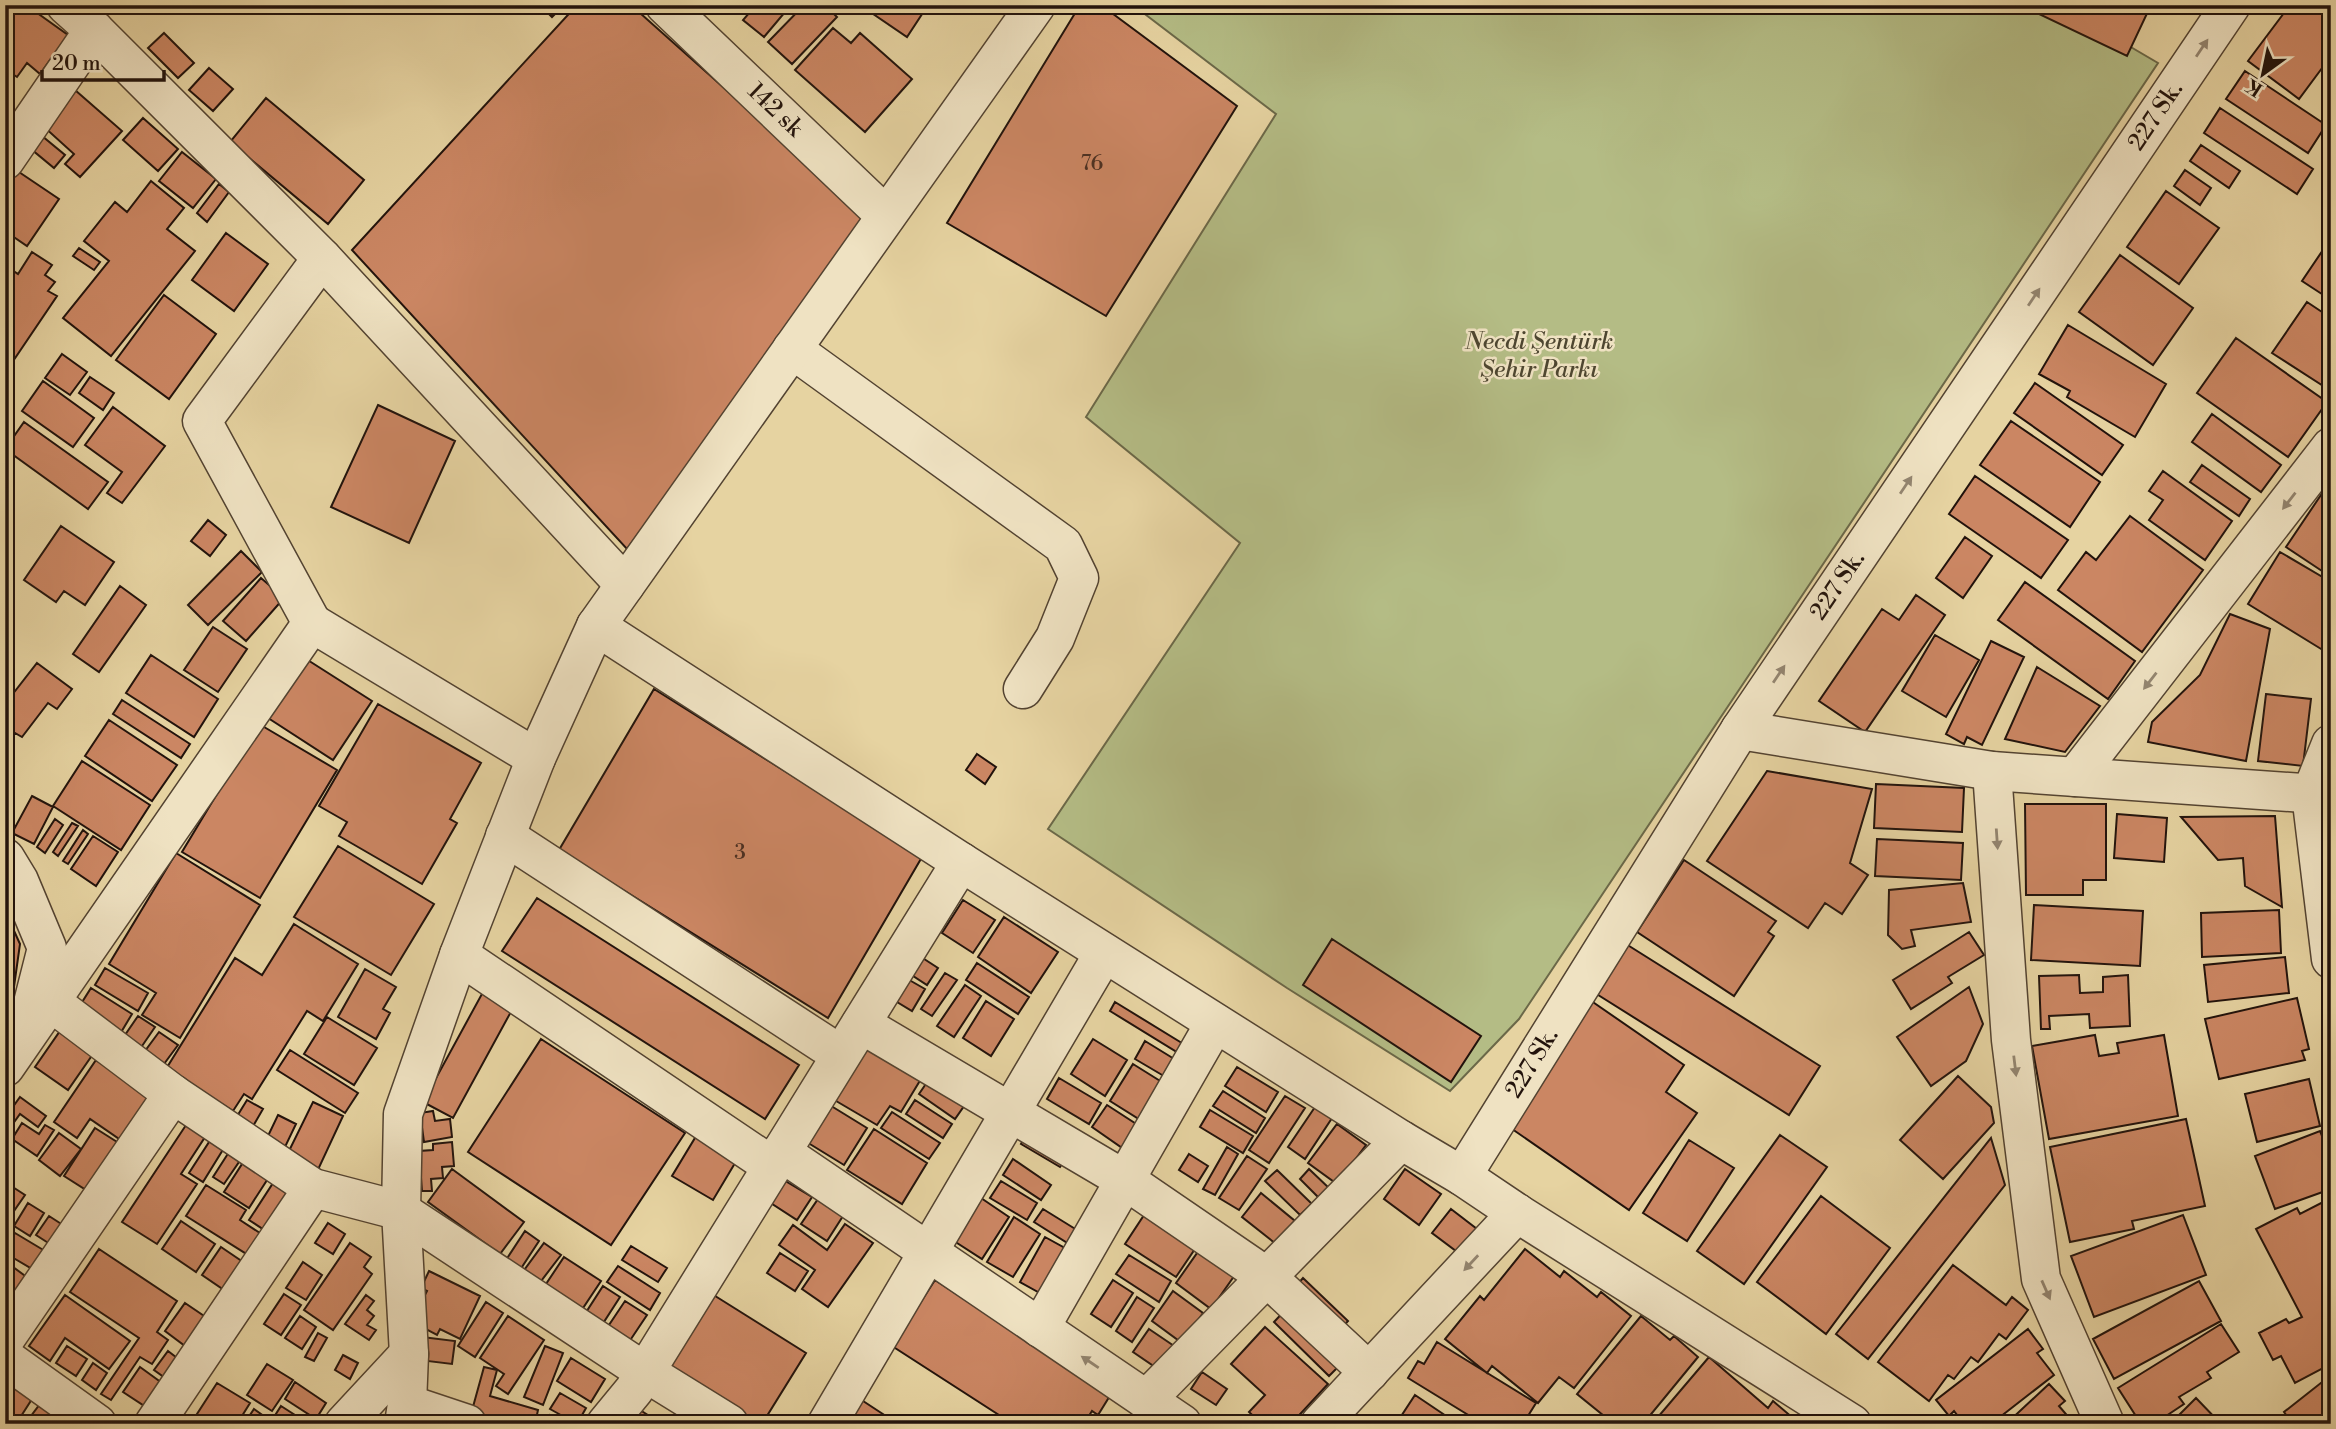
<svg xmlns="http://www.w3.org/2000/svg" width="2336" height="1429" font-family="'Libre Bodoni',serif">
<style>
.green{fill:#b4bc85;stroke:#6b6848;stroke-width:2}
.building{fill:#cb8663;stroke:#22130c;stroke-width:2}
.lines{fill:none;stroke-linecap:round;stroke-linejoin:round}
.minor-casing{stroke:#534331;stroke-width:41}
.minor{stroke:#efe2c2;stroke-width:38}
.oneway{fill:#938570}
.labels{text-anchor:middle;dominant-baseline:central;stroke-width:5;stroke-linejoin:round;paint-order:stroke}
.number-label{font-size:21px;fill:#4c3022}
.street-label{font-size:24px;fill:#22130c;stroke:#efe2c2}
.park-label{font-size:24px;font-style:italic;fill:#4e4630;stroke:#efe2c2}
</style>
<rect width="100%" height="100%" fill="#e6d3a1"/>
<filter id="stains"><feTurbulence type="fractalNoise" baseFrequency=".00286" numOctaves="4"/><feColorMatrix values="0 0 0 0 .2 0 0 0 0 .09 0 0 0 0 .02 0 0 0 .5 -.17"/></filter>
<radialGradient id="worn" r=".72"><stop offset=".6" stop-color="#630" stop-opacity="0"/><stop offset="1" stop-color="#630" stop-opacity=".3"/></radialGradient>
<path class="green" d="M1133,5h926l99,58 -639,956 -69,72 -163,-103 -239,-159 192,-286 -154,-126 190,-303z"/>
<path class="building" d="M5,5h5l5,5 -10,10z
M19,5h7l42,30 -28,39 -13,-11 -10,14 -12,-8v-45z
M540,5h24l-12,12z
M577,5h54l239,213 -243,331 -275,-299z
M756,5h35l-27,32 -21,-17z
M804,5h21l12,12 -45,47 -24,-22z
M860,5h68l-21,32z
M1080,5h21l136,101 -131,210 -159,-93z
M2020,5h131l-24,51z
M2290,5h41v51l-32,43 -51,-38z
M833,28l18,15 9,-10 52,46 -47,53 -70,-62z
M164,33l30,30 -16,15 -30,-30z
M209,68l24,21 -20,22 -24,-21z
M2245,71l81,54 -18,28 -82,-54z
M75,90l47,41 -42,46 -15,-13 9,-10 -31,-28z
M266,98l98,82 -36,44 -98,-82z
M2220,108l93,61 -16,25 -93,-61z
M143,118l35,31 -20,22 -35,-31z
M36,131l29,24 -11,13 -29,-24z
M2201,145l39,26 -11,17 -39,-27z
M182,152l34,27 -23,29 -34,-27z
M13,168l46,31 -32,47 -22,-15v-52z
M2185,170l26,18 -11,17 -26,-19z
M151,181l33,27 -17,21 28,22 -84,105 -48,-38 46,-57 -25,-20 31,-39 12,10z
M219,184l10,8 -22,30 -10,-9z
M2166,191l53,37 -40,56 -52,-37z
M226,233l42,31 -34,47 -42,-31z
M2331,238v62l-29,-19z
M79,248l21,14 -6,8 -21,-14z
M32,252l20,13 -7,10 10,7 -7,9 9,5 -52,77v-99l4,-6 9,6z
M2120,255l73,53 -40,57 -74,-53z
M164,295l52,39 -47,65 -53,-39z
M2307,302l24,16v73l-59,-38z
M2068,325l98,59 -31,53 -68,-40 3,-6 -31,-17z
M2236,338l91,64 -39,55 -91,-64z
M62,354l25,18 -17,23 -25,-17z
M90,377l24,16 -11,17 -24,-17z
M43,381l51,37 -21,29 -51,-36z
M2035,383l88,62 -21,30 -88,-62z
M378,405l77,36 -46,102 -78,-36z
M113,407l52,39 -43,57 -15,-10 15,-21 -37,-27z
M2212,414l69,51 -20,27 -69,-50z
M2011,421l89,61 -30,45 -90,-62z
M24,422l84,60 -20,27 -83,-60z
M2202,465l48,34 -11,17 -49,-34z
M2163,471l69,50 -27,39 -56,-40 14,-20 -14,-9z
M1975,476l93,64 -27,38 -92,-64z
M2331,480v97l-45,-30z
M2130,516l73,54 -61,82 -84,-62 28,-38 10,8z
M208,520l18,15 -16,21 -19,-15z
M61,526l53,36 -29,43 -21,-14 -8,11 -32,-22z
M1965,537l27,19 -29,42 -27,-20z
M241,551l21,21 -54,53 -20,-20z
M2280,552l51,30v62l-5,8 -78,-48z
M261,578l23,20 -38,43 -23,-20z
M2025,582l110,79 -27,38 -110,-79z
M120,586l26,19 -47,67 -26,-18z
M1916,595l29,20 -80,117 -46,-31 63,-92 17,11z
M2230,614l40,15 -24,132 -98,-19 4,-20 48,-47z
M213,627l34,22 -29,43 -34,-22z
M1935,635l44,25 -33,57 -44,-26z
M1991,641l33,16 -42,88 -15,-8 -3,7 -18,-10z
M151,655l67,44 -24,38 -68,-44z
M303,657l69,44 -39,59 -68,-44z
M37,663l35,26 -15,20 -9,-6 -26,34 -7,-4 -10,13v-42z
M2037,667l63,39 -35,46 -60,-13z
M654,689l268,168 -94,161 -269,-168z
M2266,694l45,5 -8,67 -45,-5z
M122,700l68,44 -9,14 -68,-44z
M378,704l103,59 -31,56 7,4 -35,61 -83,-48 8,-14 -28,-16z
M109,720l68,45 -25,36 -67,-45z
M259,724l78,46 -77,128 -78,-46z
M977,754l19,13 -11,17 -19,-14z
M82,761l68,44 -29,45 -68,-44z
M1767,771l105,18 -22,74 18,12 -26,39 -17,-11 -17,25 -101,-67z
M1876,784l88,4 -2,44 -88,-4z
M32,796l21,11 -19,37 -22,-11z
M2025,804h81v76h-23v15h-57z
M2117,814l50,4 -3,44 -50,-4z
M2275,816l7,91 -37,-21 -2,-28 -25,2 -37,-43z
M55,819l8,6 -18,28 -8,-6z
M72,823l6,3 -20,30 -5,-4z
M83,830l5,4 -20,30 -5,-3z
M93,836l25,16 -22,34 -25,-17z
M1877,839l86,4 -2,37 -86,-4z
M338,846l96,58 -43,71 -97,-58z
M176,853l84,52 -80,133 -38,-23 14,-22 -47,-29z
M1684,860l92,61 -8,11 6,4 -40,60 -97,-64z
M1963,883l8,39 -60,8 4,16 -13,3 -14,-14 1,-45z
M537,898l262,167 -34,54 -263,-168z
M963,900l32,20 -22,33 -31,-20z
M2034,905l109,6 -3,55 -109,-6z
M2279,910l2,43 -79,4 -1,-44z
M5,911l15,33 -15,107z
M1004,917l54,35 -27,41 -53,-36z
M294,924l64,40 -35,57 -16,-10 -55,88 -8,-5 -11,17 -67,-42 69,-111 27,17z
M1969,932l15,23 -36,22 4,6 -41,26 -18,-29z
M1332,939l149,97 -30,46 -148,-97z
M1626,944l194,122 -31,49 -194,-122z
M918,955l20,13 -11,17 -20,-13z
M2285,957l4,36 -81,9 -4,-37z
M977,963l52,34 -11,17 -52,-34z
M105,968l43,25 -10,18 -43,-26z
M365,969l31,18 -13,22 7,4 -14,26 -38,-22z
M945,973l12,7 -25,36 -11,-7z
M2079,975l1,18 23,-1v-15l25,-2 2,51 -40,2 -1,-14 -40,2 1,13h-9l-2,-53z
M904,977l21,12 -13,22 -20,-12z
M965,985l16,11 -27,41 -17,-11z
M1969,987l14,37 -17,37 -35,25 -34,-49z
M91,988l41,26 -12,20 -41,-27z
M483,992l30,16 -60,110 -30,-16z
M1587,998l97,67 -18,27 31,21 -68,97 -127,-88z
M2297,998l12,51 -7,2 3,9 -86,19 -14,-60z
M986,1001l28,18 -23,37 -28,-18z
M1115,1002l75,46 -5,9 -75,-46z
M138,1016l17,11 -15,22 -17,-11z
M327,1017l50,31 -23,37 -50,-31z
M60,1031l33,23 -25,36 -33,-23z
M159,1032l19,13 -14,19 -19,-13z
M870,1035l57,34 -26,43 -11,-6 -13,19 -46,-27z
M2095,1035l4,21 20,-3 -2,-10 47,-8 14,81 -129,23 -17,-93z
M541,1039l144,94 -74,112 -143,-93z
M1093,1039l34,21 -22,36 -34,-22z
M1145,1041l39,24 -10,17 -39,-23z
M290,1050l68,43 -13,20 -68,-43z
M96,1060l62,42 -30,43 -38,-26 -13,19 -23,-16z
M1133,1064l40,25 -23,37 -40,-25z
M1237,1067l41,25 -12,20 -41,-26z
M934,1072l37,24 -16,23 -36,-25z
M1958,1076l33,31 3,16 -51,56 -43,-39z
M1059,1078l42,25 -12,21 -42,-25z
M2309,1079l11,47 -63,16 -12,-48z
M1223,1091l42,27 -9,15 -43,-27z
M1285,1096l20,12 -36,55 -20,-13z
M20,1097l26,19 -8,11 -18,-13 -15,21v-17z
M247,1100l16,9 -11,19 -16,-10z
M915,1100l37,24 -9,14 -37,-24z
M313,1102l30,14 -27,58 -31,-15z
M828,1104l39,24 -23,37 -39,-24z
M1317,1104l17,11 -29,44 -17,-12z
M1107,1105l37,24 -16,23 -36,-25z
M1210,1110l43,26 -10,17 -43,-26z
M433,1111l2,10 15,-2 2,18 -28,5 -4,-29z
M892,1112l48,31 -11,16 -48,-31z
M278,1115l18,9 -11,23 -18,-9z
M2186,1119l19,87 -73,15 2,8 -64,13 -20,-95z
M188,1122l19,12 -26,40 16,10 -40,60 -35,-22z
M22,1123l17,11 6,-9 9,5 -17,26 -25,-17z
M1337,1124l29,21 -29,39 -29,-21z
M95,1128l30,19 -31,48 -30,-19z
M701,1128l40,25 -28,47 -41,-24z
M874,1129l53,34 -25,41 -55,-34z
M2320,1131l11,28v30l-56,20 -20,-53z
M1028,1132l39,24 -7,11 -39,-23z
M59,1133l22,16 -21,27 -21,-16z
M1780,1135l47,32 -83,117 -47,-33z
M1991,1138l14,47 -137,174 -32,-25z
M211,1139l13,9 -21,34 -14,-9z
M1689,1140l45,28 -47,73 -44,-28z
M452,1142l2,24 -12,1 1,11 -12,1 1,12h-10l-3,-40 14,-1v-6z
M1227,1147l11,7 -23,41 -12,-6z
M229,1152l12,7 -17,25 -11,-7z
M1189,1154l19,12 -10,16 -19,-12z
M1247,1156l20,13 -28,41 -20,-12z
M1013,1159l38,26 -10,15 -38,-25z
M244,1161l25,16 -20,31 -25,-16z
M452,1169l72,53 -24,32 -72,-52z
M1309,1169l21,20 -10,10 -20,-20z
M1405,1169l36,25 -22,31 -35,-26z
M1277,1170l35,34 -12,11 -35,-34z
M777,1176l35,21 -15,23 -34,-22z
M275,1180l22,15 -25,40 -23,-15z
M1001,1181l36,22 -10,17 -37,-22z
M5,1182l20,13 -20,29z
M206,1185l40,25 -6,10 29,19 -13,21 -70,-44z
M1261,1193l34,28 -19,23 -34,-27z
M1821,1196l69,52 -64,86 -69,-52z
M981,1198l28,19 -27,42 -28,-18z
M2331,1198v166l-36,19 -14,-27 -8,4 -14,-27 27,-14 3,4 13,-6 -46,-88 41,-21 3,6z
M818,1199l25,17 -16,25 -26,-17z
M28,1203l16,10 -14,23 -16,-10z
M1150,1206l51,34 -25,37 -51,-33z
M1043,1209l42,26 -8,14 -43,-27z
M1451,1209l26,20 -17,25 -28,-21z
M2183,1215l23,60 -112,42 -23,-61z
M49,1216l20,13 -13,19 -20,-13z
M1014,1217l26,17 -27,43 -26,-15z
M181,1221l34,23 -19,28 -34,-23z
M328,1223l17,11 -12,20 -18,-11z
M845,1224l28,19 -45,64 -26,-18 13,-19 -36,-25 14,-20 34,25z
M525,1231l14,10 -21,32 -14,-10z
M15,1233l40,24 -11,19 -39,-23v-4z
M1045,1237l27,15 -25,45 -27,-15z
M350,1243l21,14 -7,10 8,7 -39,56 -29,-20z
M544,1243l17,12 -23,30 -16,-12z
M631,1246l36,22 -9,14 -36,-22z
M1202,1246l35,26 -26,37 -35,-26z
M221,1247l25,17 -19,28 -25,-17z
M99,1249l78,52 -20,31 11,8 -16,24 -12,-7 -29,43 -10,-6 38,-56 -69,-46z
M1525,1249l35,28 4,-6 33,26 4,-5 30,24 -57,72 -15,-11 -21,26 -46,-37 -5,7 -42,-34 35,-43 4,4z
M780,1253l28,18 -13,20 -28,-18z
M1129,1255l42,26 -12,21 -43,-28z
M564,1257l37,24 -22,33 -37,-24z
M5,1261l31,23 -19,24 -12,-9z
M303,1262l19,13 -16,25 -20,-12z
M1953,1265l53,40 6,-8 16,13 -22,29 -7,-5 -21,28 -7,-5 -17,22 -6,-4 -19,26 -51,-39z
M618,1266l42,27 -10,17 -43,-28z
M429,1271l51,25 -20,43 -20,-10 -3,6 -19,-10 1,-18 8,-16 -6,-3z
M1303,1278l45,43 -14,15 -44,-43z
M935,1280l176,114 -13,21 -6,-4 -8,13h-71l-121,-78z
M1113,1280l20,13 -22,34 -20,-13z
M2199,1281l22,40 -107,58 -21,-40z
M603,1286l17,11 -20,31 -17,-11z
M1173,1291l30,22 -21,30 -30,-22z
M284,1294l17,11 -20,30 -17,-11z
M712,1294l94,59 -44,71h-7l-89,-56z
M65,1295l65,46 -21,28 -44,-31 -15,23 -21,-15z
M366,1295l8,6 -7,9 7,6 -7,9 9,5 -7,10 -24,-16z
M1137,1297l17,11 -22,34 -16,-11z
M625,1301l22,14 -20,30 -22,-14z
M486,1302l17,11 -28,44 -17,-11z
M185,1303l25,17 -21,29 -24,-18z
M1288,1307l55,55 -14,14 -55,-54z
M300,1316l16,11 -14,22 -17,-11z
M508,1316l36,24 -36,54 -12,-8 8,-12 -24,-16z
M1641,1316l29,24 4,-4 24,21 -55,67h-29l-37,-30z
M2221,1324l18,28 -32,20 4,6 -32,19 5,7 -30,20h-13l-23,-36z
M1265,1327l63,57 -37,40h-29l-13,-12 16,-17 -34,-31z
M1149,1329l28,19 -16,23 -28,-19z
M2028,1329l15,20 -6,4 17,22 -63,49h-27l-10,-13 -5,5 -13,-16z
M318,1333l9,5 -13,23 -9,-4z
M422,1337l33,4 -3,23 -33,-4z
M1437,1342l99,61 -13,21h-40l-75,-46 10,-17 6,3z
M67,1346l20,13 -11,17 -20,-13z
M545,1346l18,7 -20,52 -19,-8z
M168,1351l13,10 -13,19 -14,-10z
M343,1355l15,8 -8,16 -15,-9z
M1709,1357l59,51 5,-7 27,23h-116l-4,-4 -4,4h-24z
M571,1358l34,21 -14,23 -34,-21z
M93,1363l14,10 -11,17 -14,-10z
M267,1364l26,16 -21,31 -25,-16z
M140,1367l22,16 -16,24 -23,-15z
M484,1367l13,3 -7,26 48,14 -3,14h-30l-34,-10z
M1202,1372l25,17 -11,16 -25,-16z
M2331,1375v49h-38l-9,-12z
M5,1381l27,18 -16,25h-11z
M295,1382l31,21 -10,16 -31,-20z
M217,1383l33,20 -13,21h-23l-17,-10z
M2049,1384l16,17 -6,5 12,14 -3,4h-62z
M560,1393l26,15 -9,16 -27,-15z
M1415,1395l43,29h-62z
M2196,1398l25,26h-51z
M860,1399l38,25h-54z
M40,1404l16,12 -6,8h-25z
M281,1406l28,18h-25l-10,-7z
M254,1409l21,15h-31z
M640,1410l22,14h-31z
M550,1415l18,9h-22z"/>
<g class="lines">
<defs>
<g id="minor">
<path d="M66,5l28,25 228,228 303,327"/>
<path id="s1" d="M665,5l221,211"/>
<path d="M5,160l89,-130"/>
<path d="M792,349l271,196 16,33 -24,60 -32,51"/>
<path d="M312,623l-110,-202 120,-163"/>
<path d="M596,626l365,236 440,278 61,36 55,37 335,211"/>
<path d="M1740,730l252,41 339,24"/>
<path d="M2331,744l-20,50 20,165"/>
<path d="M1992,771l19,269 30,239 64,145"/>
<path d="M2075,777l256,-330"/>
<path d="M505,836l319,208"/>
<path d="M5,858l14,23 28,67 -18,71"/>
<path d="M459,955l313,211"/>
<path d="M51,1002l122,92 140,94 88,23 244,161 84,52"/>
<path d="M861,1024l264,156 142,97 102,95"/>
<path d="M5,1067l307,-444 224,135"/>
<path d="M781,1152l401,272"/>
<path id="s2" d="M1462,1176l278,-446 491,-725"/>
<path d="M1040,1328l175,-305"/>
<path d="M5,1339l168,-245"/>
<path d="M5,1358l92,66"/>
<path d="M1146,1400l255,-260"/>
<path d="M407,1404l60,20"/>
<path d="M154,1424l159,-236"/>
<path d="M344,1424l65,-70"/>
<path d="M404,1424l3,-20 2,-50 -8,-143 2,-97 56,-159 77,-197 60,-132 440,-621"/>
<path d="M606,1424l28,-34 327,-528"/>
<path d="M827,1424l277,-471"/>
<path d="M1320,1424l197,-211"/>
</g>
</defs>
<use href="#minor" class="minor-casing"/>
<use href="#minor" class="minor"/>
</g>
<defs><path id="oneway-solid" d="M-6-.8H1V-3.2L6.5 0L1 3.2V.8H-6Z" transform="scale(1.75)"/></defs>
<g class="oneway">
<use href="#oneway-solid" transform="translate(2202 48) rotate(-56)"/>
<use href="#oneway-solid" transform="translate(2034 297) rotate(-56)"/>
<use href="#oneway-solid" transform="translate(1906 485) rotate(-56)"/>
<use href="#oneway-solid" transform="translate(2289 501) rotate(128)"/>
<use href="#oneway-solid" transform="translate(1779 674) rotate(-56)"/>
<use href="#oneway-solid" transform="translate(2150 681) rotate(128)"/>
<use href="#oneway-solid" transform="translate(1997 839) rotate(86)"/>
<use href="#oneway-solid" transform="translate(2015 1066) rotate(83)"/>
<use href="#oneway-solid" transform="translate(1471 1263) rotate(133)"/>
<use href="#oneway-solid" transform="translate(2046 1290) rotate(66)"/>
<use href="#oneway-solid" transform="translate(1090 1362) rotate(-146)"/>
</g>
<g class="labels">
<g class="number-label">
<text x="1092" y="164">76</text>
<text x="740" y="853">3</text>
</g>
<g class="street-label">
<text stroke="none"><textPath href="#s1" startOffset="152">142 sk</textPath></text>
<text stroke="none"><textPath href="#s2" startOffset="1267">227 Sk.</textPath></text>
<text stroke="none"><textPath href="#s2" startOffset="700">227 Sk.</textPath></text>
<text stroke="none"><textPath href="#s2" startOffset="133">227 Sk.</textPath></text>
</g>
<g class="park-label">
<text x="1539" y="342">Necdi Şentürk<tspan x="1539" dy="28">Şehir Parkı</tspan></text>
</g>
</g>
<rect width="2336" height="1429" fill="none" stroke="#e6d3a1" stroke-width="28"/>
<rect x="7" y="7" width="2322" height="1415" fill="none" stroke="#22130c" stroke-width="3.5"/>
<rect x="14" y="14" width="2308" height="1401" fill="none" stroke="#22130c" stroke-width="2"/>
<g transform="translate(2263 74) rotate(213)" stroke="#efe2c2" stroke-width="5" paint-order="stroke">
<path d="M0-5L12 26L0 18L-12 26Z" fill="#22130c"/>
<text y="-10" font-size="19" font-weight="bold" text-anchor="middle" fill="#22130c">K</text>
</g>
<path d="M42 70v10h122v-10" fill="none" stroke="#22130c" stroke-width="3.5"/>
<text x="52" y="70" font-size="21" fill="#22130c" stroke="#efe2c2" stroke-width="5" paint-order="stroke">20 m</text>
<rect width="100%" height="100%" filter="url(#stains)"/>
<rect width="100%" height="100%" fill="url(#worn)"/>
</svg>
